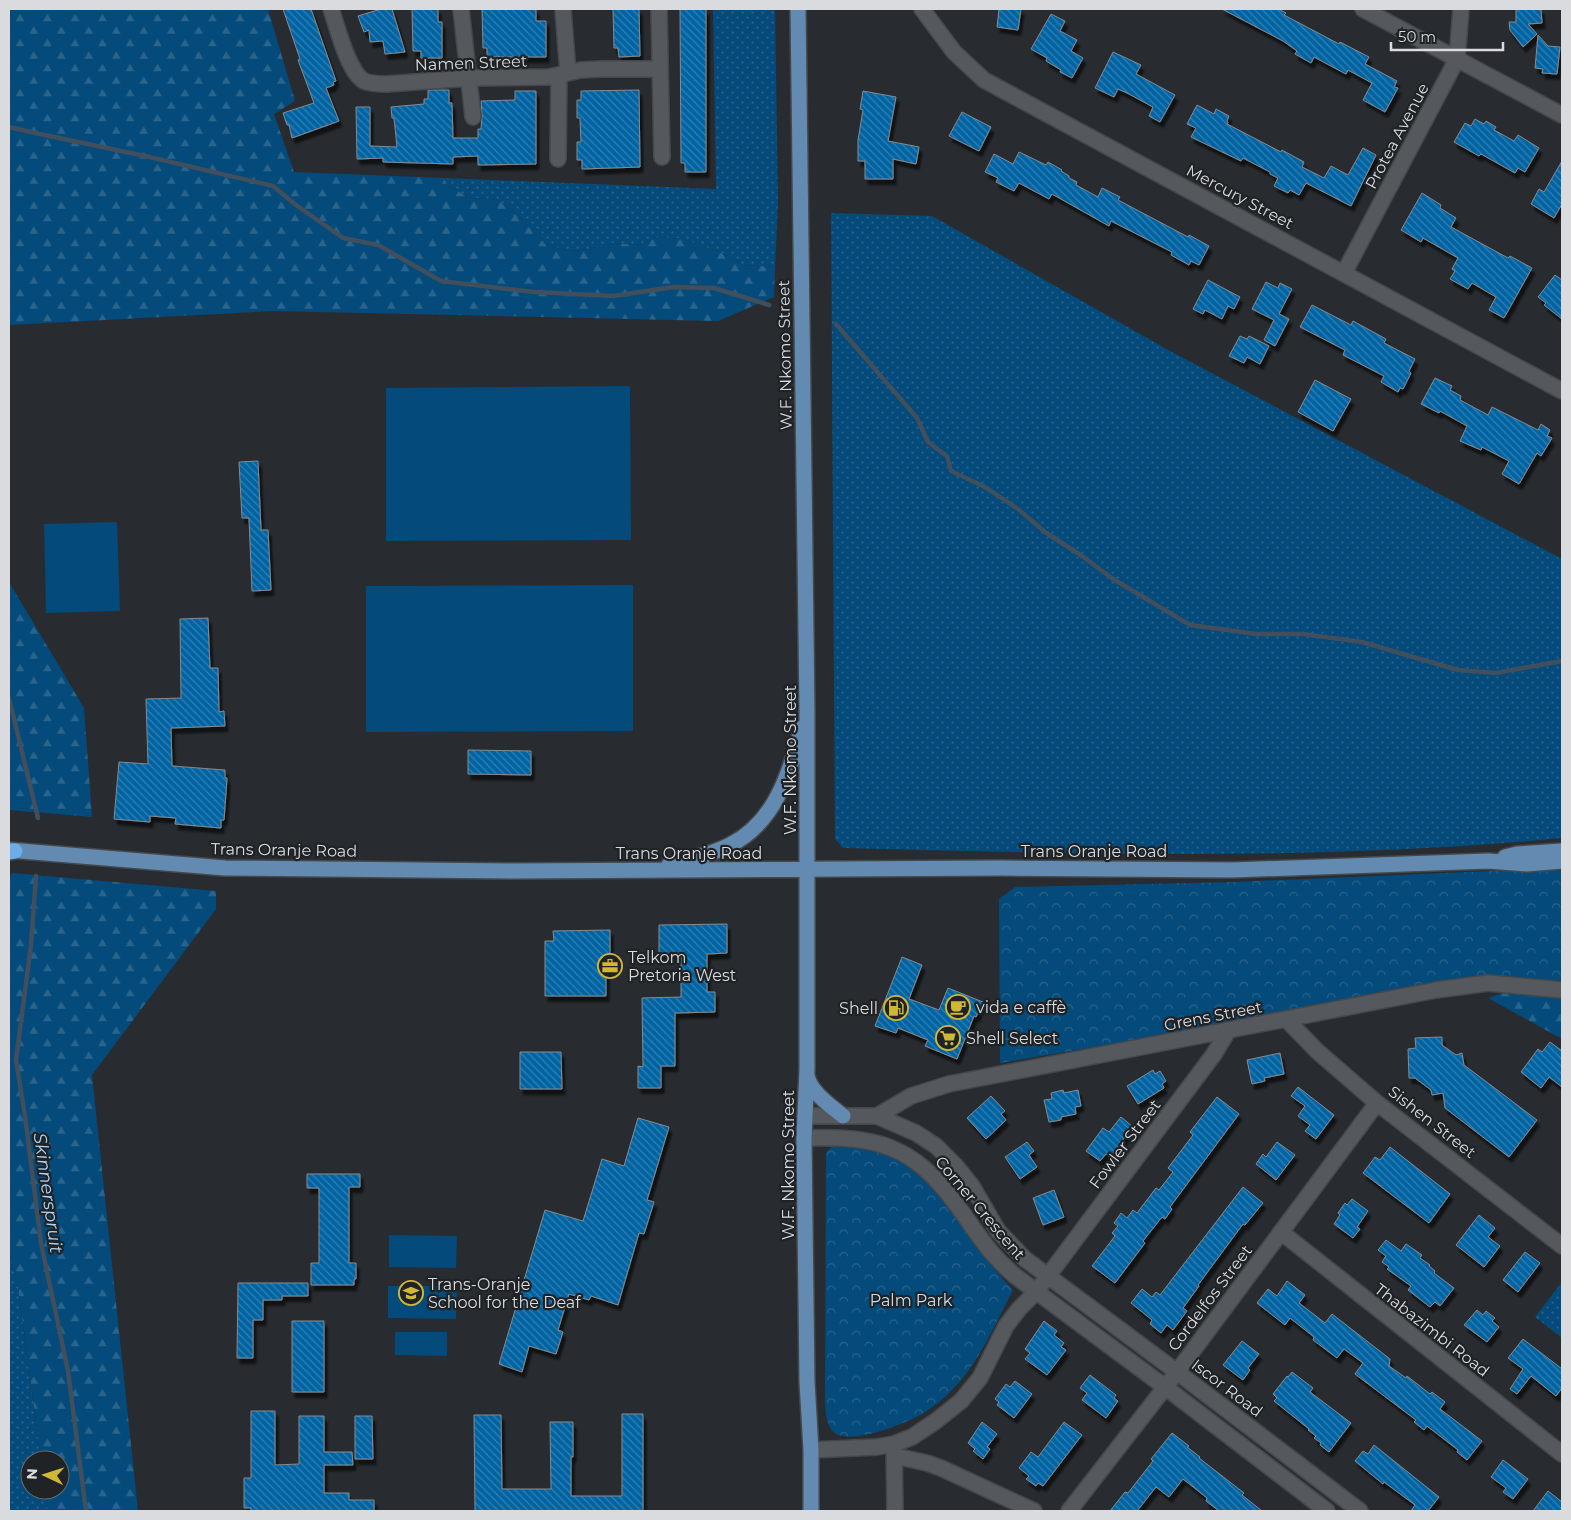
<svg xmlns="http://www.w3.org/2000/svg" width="1571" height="1520" font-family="Montserrat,sans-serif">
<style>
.grass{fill:url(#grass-dots)}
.forest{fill:url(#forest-firs)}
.park{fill:url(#park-crowns)}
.pitch{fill:#044a7a}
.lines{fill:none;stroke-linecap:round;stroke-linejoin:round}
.stream{stroke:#414e5c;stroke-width:4.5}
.building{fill:url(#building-back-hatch);stroke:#868b8f;filter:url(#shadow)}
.minor-casing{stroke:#45484b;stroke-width:18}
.major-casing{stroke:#45484b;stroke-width:18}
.highway-casing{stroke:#45484b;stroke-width:18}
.minor{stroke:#55595e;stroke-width:15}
.major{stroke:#638bb1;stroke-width:15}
.highway{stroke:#6cade8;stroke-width:15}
.labels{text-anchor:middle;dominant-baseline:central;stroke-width:4.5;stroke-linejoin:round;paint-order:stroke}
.street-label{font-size:16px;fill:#d9dbde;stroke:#1f2326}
.poi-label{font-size:16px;fill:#d9dbde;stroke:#1f2326;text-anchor:start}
.park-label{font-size:16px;fill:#cbdeef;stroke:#1f2326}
.water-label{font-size:18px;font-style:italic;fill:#add2f4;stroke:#1f2326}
</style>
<defs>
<pattern id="grass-dots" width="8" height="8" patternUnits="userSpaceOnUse" patternTransform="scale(1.25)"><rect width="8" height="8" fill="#044a7a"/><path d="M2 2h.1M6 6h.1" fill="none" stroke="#28648c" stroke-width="1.8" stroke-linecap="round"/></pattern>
<pattern id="forest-firs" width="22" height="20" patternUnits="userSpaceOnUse" patternTransform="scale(1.25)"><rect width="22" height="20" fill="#044a7a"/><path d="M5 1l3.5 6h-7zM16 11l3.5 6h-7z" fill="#28648c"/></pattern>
<pattern id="park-crowns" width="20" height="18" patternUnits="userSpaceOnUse" patternTransform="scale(1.25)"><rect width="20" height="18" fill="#044a7a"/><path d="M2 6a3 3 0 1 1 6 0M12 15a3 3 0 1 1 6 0" fill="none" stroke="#28648c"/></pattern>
<pattern id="building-back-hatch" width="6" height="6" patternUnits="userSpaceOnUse" patternTransform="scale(1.25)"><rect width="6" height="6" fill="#0363a2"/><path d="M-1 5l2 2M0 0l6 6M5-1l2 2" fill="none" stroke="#3380b3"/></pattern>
<filter id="shadow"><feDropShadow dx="3" dy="5.5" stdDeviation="1" flood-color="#0009"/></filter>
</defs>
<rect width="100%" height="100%" fill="#282c30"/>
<path class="grass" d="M713,9h62l3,195 -3,63 -32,-2 -26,-14 -35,-12 -22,-2 -23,8 -24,-2 -23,6 -21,2 -24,-7 -32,-34 -15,-10 -14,-2 -12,1 -25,-14 -3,-7 272,11z
M831,213l101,3 238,135 392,208v279c-238,23 -479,16 -719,10l-8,-9z
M9,1252l8,28 24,180h-11v30h15l3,21h-39z
M1562,1282v56l-27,-21z"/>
<path class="forest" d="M9,9h259l27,92 -21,13 20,58 150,6 3,7 25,14 12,-1 14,2 15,10 32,34 24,7 21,-2 23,-6 24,2 23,-8 22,2 35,12 26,14 32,2 -1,30 -56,24 -445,-10 -264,14z
M9,582l75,126 8,109 -83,-7z
M12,873l204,18v18l-124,166 46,436h-90l-3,-21h15v-30h-19l-24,-180 -8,-28v-374z
M1506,992l56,6v41l-74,-41z"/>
<path class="park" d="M1562,868v113l-58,-4 -49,2 -278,54 -177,30 -1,-164 16,-12 217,-5z
M842,1143c18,4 44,8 59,16 34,19 45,45 66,75 14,20 29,38 46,56 -19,36 -35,76 -65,104 -9,9 -23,19 -34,24 -15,8 -72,30 -83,11 -6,-9 -6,-23 -6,-34l1,-243 7,-6z"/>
<path class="pitch" d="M630,386l1,154 -245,1v-153z
M117,522l3,89 -74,2 -2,-89z
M633,585v146l-267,1v-146z
M389,1235l68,1 -1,32 -67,-1z
M388,1286h69l-1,33 -68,-1z
M395,1332h52v24l-52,-1z"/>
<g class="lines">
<path class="stream" d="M9,127l26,6 110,23 128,30 23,19 47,33 35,7 63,36 93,11 79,4 61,-9 40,1 55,17
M836,324l81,94 11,24 19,14 4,15 34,16 33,22 27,23 37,24 31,23 77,46 67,9h46l59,8 96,28 38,3 66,-12
M9,698l29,120
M36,876l-5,69 -15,115 9,56 16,127 27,128 18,140"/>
</g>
<path class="building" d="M283,9h28l25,72 -3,1 1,3 -8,3 13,33 -47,17 -3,-13h-2l-4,-12 31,-10 -16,-43 2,-1z
M381,9h11l13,43 -20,2 -2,-13 -13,1 -1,-12 -5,2 -6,-16z
M412,9h26v13h4v36h-21v-7h-8z
M482,9h54v12h10v36h-59v-9h-4z
M613,9h26l1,47 -21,1 -1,-9h-4z
M680,9h26v163h-21v-9h-4z
M999,9h22l-3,21 -21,-3z
M1222,9h56l8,4 -2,2 55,29 1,-2 29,15 -4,7 32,17 -3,6 4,1 -13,24 -22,-12 9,-17 -24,-13 -2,4 -32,-17 -3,6 -16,-9 2,-3 -14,-10z
M1516,9h25l1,14 -14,1 9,10 -14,13 -13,-17 -1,-8h7z
M1051,14l14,7 -5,10 17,9 -6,11 12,7 -11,20 -12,-6 1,-2 -15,-9 1,-3 -16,-9z
M1538,35l10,11 12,1 -3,27 -15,-1 1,-4 -8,-1z
M1113,52l28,13 -5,9 39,21 -15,27 -11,-6 4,-9 -26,-14 -9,-4 -4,8 -19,-9z
M428,90h21v13h3l1,35h25v-9h3l1,-13 -1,-15 34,-1v-9h21v73l-58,1v-9l-25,1v7l-70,-2v-4l-26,1 -1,-52h14v39l27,1 -3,-29h-2l-1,-11 33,-3v-5h4z
M639,90l1,77 -58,2v-9h-5v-18h4l-1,-24h-3v-18h4v-9z
M863,91l33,6 -8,44 31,6 -3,17 -23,-5v20h-28v-18h-7v-21l5,-30 -3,-1z
M1197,105l17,9 2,-5 13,7 -2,5 1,1 -1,2 54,28 1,-2 22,12 -2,5 22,11 7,-12 17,9 15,-27 13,7 -25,51 -45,-23 -7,12 -9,-5 -2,3 -14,-7 4,-8 -8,-4v-2l-27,-14 -2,3 -50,-24 5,-9 -9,-4z
M962,112l29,15 -12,24 -30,-15z
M1475,119l9,5 2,-3 10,6 -2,3 20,11 4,-6 21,13 -14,24 -7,-4 -3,5 -34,-19 -2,2 -25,-14 11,-19 6,3z
M1019,152l27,13 2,-3 14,8 -1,1 8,5v2l8,4 -1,3 22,12 4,-9 18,9 -2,3 70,37 1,-2 20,11 -10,19 -8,-4 -2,4 -18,-10 1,-3 -61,-31 -2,5 -57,-32 -3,5 -30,-16 -5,8 -18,-9 2,-4 -13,-6 9,-18 19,10z
M1562,161v43l-8,14 -23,-14 8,-15 5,3z
M1422,193l19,12 -1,3 16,10 -5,9 57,31 2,-2 22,12 -28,50 -15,-8 7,-13 -24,-14 -4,6 -18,-10 5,-8 -3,-2 6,-11 -35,-20 -2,4 -20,-12z
M1555,275l7,5v39l-18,-14 2,-2 -8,-6z
M1208,280l32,17 -6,12 -6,-3 -6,13 -17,-9 -2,4 -10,-5z
M1266,282l12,6 2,-5 12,6 -13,25 10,5 -14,27 -11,-6 10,-20 -22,-11z
M1312,305l39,20 2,-4 33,18 -2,4 31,16 -6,12 2,2 -8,16 -3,-1 -2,4 -17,-10 3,-6 -41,-21 2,-5 -45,-23z
M1240,336l7,3 2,-3 20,10 -9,18 -13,-7 -3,6 -15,-7z
M1435,378l17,8 -2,4 11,6 -1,4 28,15 4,-8 46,23 3,-6 9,6 -3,6 5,2 -11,18 -4,-3 -18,31 -17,-10 7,-13 -27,-14 -1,3 -21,-9 7,-15 -27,-15 -1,2 -18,-9z
M1315,380l36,19 -18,32 -35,-19z
M258,461l3,69h7l3,60 -19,1 -3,-73h-7l-3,-56z
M208,618l2,50h8l1,44 5,-1 1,15 -54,2 1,38 53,4v8h2l-1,15 -2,27h-3v8l-46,-4 1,-6 -26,-2v6l-36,-3 5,-57 29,2 -2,-65 35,-1 -1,-79z
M468,750l63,1v24l-63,-1z
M727,924v29l-20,1v38h8v20l-40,1v53h-14v22h-23v-22l5,1 -1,-69 39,-1v-44l-22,1v-29z
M610,930v30h-4v36h-61v-55h9l-1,-10z
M902,957l20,8 -13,34 30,11 9,-22 35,14 -7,15 -2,-1 -17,43 -32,-13 3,-6 -30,-12 -2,5 -21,-7z
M1442,1037v8l14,10 6,-2 2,12 73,55 -28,37 -64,-49 -2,-15 -11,2 -1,-5 -16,-12h-6l-1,-29 8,-1 -1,-10z
M1550,1042l12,9v36l-13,-10 -8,11 -20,-16 17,-23 4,3z
M520,1052h41l1,37h-42z
M1280,1053l4,21 -20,4 1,3 -13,3 -5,-24z
M1153,1070l2,4 5,-3 6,10 -4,3 2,4 -26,16 -11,-18z
M1298,1087l36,28 -18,24 -11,-8 5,-6 -12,-9 7,-10 -14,-10z
M1063,1090l1,3 14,-3 3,16 -6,1 1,7 -15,3v3l-12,2 -5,-22 8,-1 -1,-6z
M991,1096l14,15 -4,3 5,6 -20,19 -19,-21z
M1217,1097l22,17 -69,93 2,2 -7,10 -3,-2 -19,24 2,2 -30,40 -23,-17 23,-30 -3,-3 6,-7 -4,-3 7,-10 6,5 6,-8 4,3 19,-25 3,2 14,-18 -5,-4 25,-33 -3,-3z
M1121,1117l12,10 -23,30 -4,-3 -6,7 -14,-10 17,-23 6,4z
M638,1118l31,9 -22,73 7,2 -10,32 -5,-1 -21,72 -27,-9 -2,4 -20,-6 -11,36 5,2 -7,22 -27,-8 -7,26 -23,-8 46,-154 38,11 19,-62 22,7z
M1027,1142l7,9 -5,4 8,12 -17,12 -15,-22z
M1277,1142l18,13 -19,25 -20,-16 7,-10 3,3z
M1390,1147l60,47 -21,29 -66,-50 12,-16 5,3z
M307,1174h53v13h-11v76h7v16h-2v6h-43v-22h8v-75h-12z
M1243,1187l20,16 -18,22 -2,-1 -45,61 1,1 -16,22 4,3 -14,19 -6,-5 -6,8 -11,-9 2,-4 -21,-17 11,-14 10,8 4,-5 4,3z
M1054,1190l10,27 -21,8 -10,-27z
M1352,1199l16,12 -11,16 3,2 -7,9 -19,-14 6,-9 -2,-2 7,-10 2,2z
M1479,1215l16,13 -7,9 12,9 -16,21 -28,-22z
M1386,1240l15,11 5,-7 16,11 -2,3 10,7 -1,1 6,5 -1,2 20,15 -14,18 -5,-4 -5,5 -22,-17 3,-4 -24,-17 2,-2 -7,-5 4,-6 -8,-6z
M1525,1252l15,11 -22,29 -15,-12z
M1287,1281l18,14 -6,8 26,20 7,-9 58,45 -1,7 17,12 1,-2 23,18 2,-2 13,10 -5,7 42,32 -15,19 -10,-8 1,-2 -31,-24 -3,4 -10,-8 2,-2 -61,-46 8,-11 -19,-14 -7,9 -24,-18 1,-3 -24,-19 -5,7 -28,-22 11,-14 9,7z
M238,1283h70v13h-26v4h-19v20h-10v38h-16z
M1477,1310l6,5 3,-4 9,7 -3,3 7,6 -12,15 -23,-17z
M292,1321h32v71h-32z
M1044,1321l13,10 -3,4 10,8 -3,4 5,3 -19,25 -22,-16 5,-6 -5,-4z
M1523,1339l39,30v19l-6,8 -25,-20 -14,18 -7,-5 13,-20 -15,-11z
M1242,1341l17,13 -11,14 2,2 -7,10 -20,-15z
M1292,1372l21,16 -3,4 41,31 -22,29 -9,-7 1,-2 -7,-5 2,-2 -8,-6 1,-1 -35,-28 3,-3 -4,-4 14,-18 1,1z
M1090,1375l26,20 -2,3 4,3 -12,17 -24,-18 5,-7 -7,-5z
M1015,1381l17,13 -18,24 -17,-13 2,-3 -4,-3 11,-15 4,3z
M251,1411h24v54l24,-1v-48h25v36h28l1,13h-29v28h25v7h25v11h-123v-3h-7v-30h7z
M622,1414h21v97h-168l-1,-96h27l1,74h49l-1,-67h23v35h-2v39h51z
M355,1416h17l1,43h-18z
M982,1422l15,12 -10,13 3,2 -7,10 -10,-8 2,-2 -7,-6z
M1064,1422l18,13 -39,51 -5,-3 -2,3 -10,-7 3,-3 -10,-8 12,-16 7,5z
M1172,1433l17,13 -2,1 13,10 -1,1 45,35 -2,2 20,16h-43l-13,-10 1,-3 -24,-19 -14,18 -13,-10 -19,24h-27l15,-19 3,1 25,-32 -2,-2z
M1374,1445l65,52 -11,14h-17l4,-6 -31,-23 -1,2 -28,-23 8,-10 5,3z
M1503,1460l25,19 -15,20 -10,-7 3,-4 -15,-11z
M1548,1491l14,11v9h-29z"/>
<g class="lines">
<defs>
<path id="minor" d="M331,9c6,17 17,63 33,72 7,3 16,3 23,3l83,-6 79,-1 32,-7 20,-1h59
M461,9l12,108
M563,9l5,64
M659,9l3,148
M922,9l32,43 30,28 578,311
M1363,9l199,106
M558,159l1,-84
M1344,273l113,-214 4,-50
M1286,1019l31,32 60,52 185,143
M805,1116h72l39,17 20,13 19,19 17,21 26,45 27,28 152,113 183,139
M877,1116l34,-20 38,-12 487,-94 52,-7 74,7
M804,1138c72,-2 108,6 152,66 21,28 31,48 58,71l151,112 162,124
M1281,1232l281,222
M894,1446l1,65
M811,1450l66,-3 17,-3 18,-7 24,-16 25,-20 19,-23 26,-52 13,-17 17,-17 178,-238 14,-23
M895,1456l32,7 14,5 93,43
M1069,1511l108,-139 200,-269"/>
<path id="major" d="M798,9l9,702v358l-3,69 3,244 4,68v61
M9,850l216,18 288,3 488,-3 231,2 257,-9 38,3 35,-3
M1505,857l12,-3 45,-3
M669,865c20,-6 42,-10 61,-20 46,-23 59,-72 72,-117
M807,1075c2,16 24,31 36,41"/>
<path id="highway" d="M9,852l6,-1"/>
</defs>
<use href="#minor" class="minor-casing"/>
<use href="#major" class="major-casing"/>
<use href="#highway" class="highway-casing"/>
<use href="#minor" class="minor"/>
<use href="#major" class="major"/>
<use href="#highway" class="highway"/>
</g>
<defs>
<symbol id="office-ring" viewBox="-11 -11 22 22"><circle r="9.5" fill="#1f2326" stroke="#d1b736" stroke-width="1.5"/><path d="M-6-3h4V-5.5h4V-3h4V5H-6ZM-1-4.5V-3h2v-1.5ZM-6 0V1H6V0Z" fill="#d1b736"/></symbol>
<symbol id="cafe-ring" viewBox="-11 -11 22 22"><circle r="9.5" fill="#1f2326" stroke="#d1b736" stroke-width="1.5"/><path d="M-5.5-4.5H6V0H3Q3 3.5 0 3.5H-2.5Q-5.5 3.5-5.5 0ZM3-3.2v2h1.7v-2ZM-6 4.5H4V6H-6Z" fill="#d1b736"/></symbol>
<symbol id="fuel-ring" viewBox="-11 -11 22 22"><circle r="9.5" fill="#1f2326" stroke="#d1b736" stroke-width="1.5"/><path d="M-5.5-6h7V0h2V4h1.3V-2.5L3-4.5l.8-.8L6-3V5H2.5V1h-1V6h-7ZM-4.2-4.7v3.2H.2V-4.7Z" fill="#d1b736"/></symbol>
<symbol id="supermarket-ring" viewBox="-11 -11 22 22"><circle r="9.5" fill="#1f2326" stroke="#d1b736" stroke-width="1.5"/><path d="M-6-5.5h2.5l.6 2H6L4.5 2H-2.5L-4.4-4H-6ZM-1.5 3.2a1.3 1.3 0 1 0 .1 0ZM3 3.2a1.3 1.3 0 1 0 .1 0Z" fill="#d1b736"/></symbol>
<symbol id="school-ring" viewBox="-11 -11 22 22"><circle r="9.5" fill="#1f2326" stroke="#d1b736" stroke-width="1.5"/><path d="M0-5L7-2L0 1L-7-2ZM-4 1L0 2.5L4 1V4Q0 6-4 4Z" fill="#d1b736"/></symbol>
</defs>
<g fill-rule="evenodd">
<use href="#office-ring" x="596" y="952" width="28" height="28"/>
<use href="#cafe-ring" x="944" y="993" width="28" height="28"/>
<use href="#fuel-ring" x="882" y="994" width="28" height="28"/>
<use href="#supermarket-ring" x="934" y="1024" width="28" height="28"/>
<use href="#school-ring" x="397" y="1279" width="28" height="28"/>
</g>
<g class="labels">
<g class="street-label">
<text transform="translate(471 63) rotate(-2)">Namen Street</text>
<text transform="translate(1397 136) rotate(-62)">Protea Avenue</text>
<text transform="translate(1240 197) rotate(28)">Mercury Street</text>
<text transform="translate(785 355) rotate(-91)">W.F. Nkomo Street</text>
<text transform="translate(790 760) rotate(-90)">W.F. Nkomo Street</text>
<text transform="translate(284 850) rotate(1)">Trans Oranje Road</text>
<text x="1094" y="851">Trans Oranje Road</text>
<text x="689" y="853">Trans Oranje Road</text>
<text transform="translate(1213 1016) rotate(-11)">Grens Street</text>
<text transform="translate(1432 1122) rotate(38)">Sishen Street</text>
<text transform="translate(1125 1144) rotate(-53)">Fowler Street</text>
<text transform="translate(788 1165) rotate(-90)">W.F. Nkomo Street</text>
<text transform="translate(980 1208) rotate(50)">Corner Crescent</text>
<text transform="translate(1210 1298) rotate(-53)">Cordelfos Street</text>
<text transform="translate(1432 1330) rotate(38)">Thabazimbi Road</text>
<text transform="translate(1227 1388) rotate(37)">Iscor Road</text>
</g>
<g class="poi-label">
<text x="628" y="957">Telkom<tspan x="628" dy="18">Pretoria West</tspan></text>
<text x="976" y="1007">vida e caffè</text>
<text x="878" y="1008" text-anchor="end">Shell</text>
<text x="966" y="1038">Shell Select</text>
<text x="428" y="1284">Trans-Oranje<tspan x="428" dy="18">School for the Deaf</tspan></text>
</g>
<g class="park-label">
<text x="911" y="1300">Palm Park</text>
</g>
<g class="water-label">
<text transform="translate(48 1193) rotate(82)">Skinnerspruit</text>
</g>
</g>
<rect width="1571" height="1520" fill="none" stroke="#d9dbde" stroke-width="20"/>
<g transform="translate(45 1475) rotate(274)"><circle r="24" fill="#1f2326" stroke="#696d70"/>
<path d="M0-4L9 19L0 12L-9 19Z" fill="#d1b736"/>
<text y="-8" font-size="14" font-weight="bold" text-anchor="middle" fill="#d9dbde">N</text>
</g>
<path d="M1391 42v8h112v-8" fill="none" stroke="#d9dbde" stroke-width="2.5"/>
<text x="1398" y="42" font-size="15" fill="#d9dbde" stroke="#1f2326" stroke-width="4" paint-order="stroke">50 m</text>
</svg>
